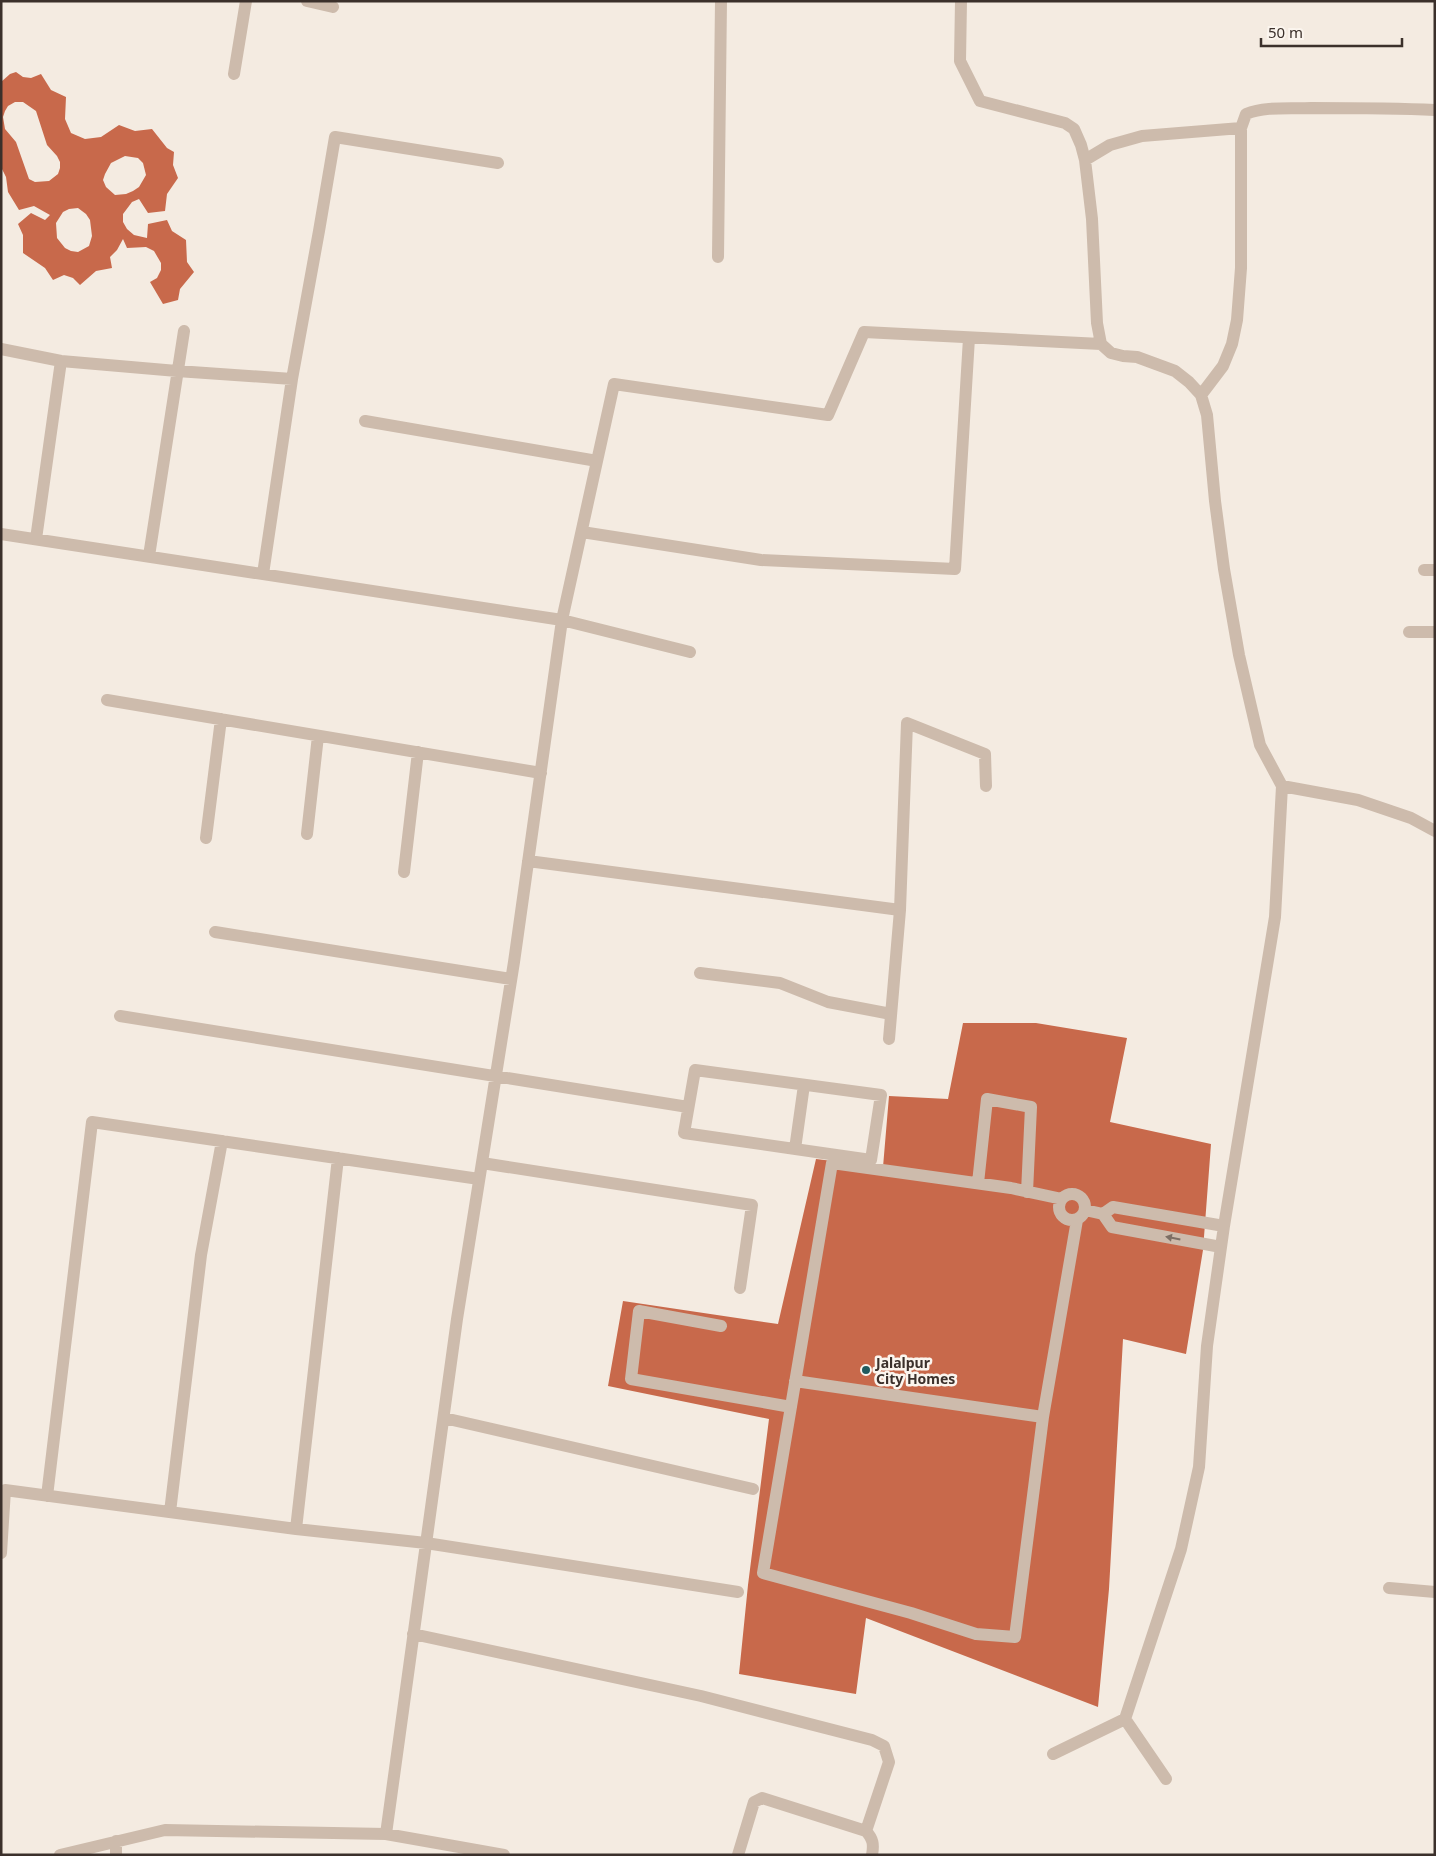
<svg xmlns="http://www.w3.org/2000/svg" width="1436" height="1856" font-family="'Noto Sans',sans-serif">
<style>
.building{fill:#c8694b;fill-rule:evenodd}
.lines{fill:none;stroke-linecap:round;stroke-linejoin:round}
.minor{stroke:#cdbbac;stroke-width:12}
.oneway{fill:#7d6f65}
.poi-dot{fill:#1f5a5e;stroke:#fbf5ee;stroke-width:2}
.labels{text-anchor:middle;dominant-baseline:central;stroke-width:5;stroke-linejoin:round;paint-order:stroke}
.poi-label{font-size:14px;font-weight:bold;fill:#3b302b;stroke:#fbf5ee;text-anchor:start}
</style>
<rect width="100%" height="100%" fill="#f4ebe1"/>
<path class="building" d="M16,72l7,5 8,1 10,-4 10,16 15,7 -1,22 6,14 14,6 16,-2 18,-12 16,6 17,-2 15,19 7,4 -1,13 5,13 -11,16 -2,17 -17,2 -9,-14 -7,3 -9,12v8l4,7 7,6 13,3 1,-14 19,-4 5,11 14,9 1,22 7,10 -14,17 -2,11 -15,4 -13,-22 7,-4 4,-8v-7l-7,-12 -8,-4 -19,1 -4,-9 -6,11 -7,7 2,11 -16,3 -16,14 -7,-7 -9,-3 -11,5 -8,-12 -22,-15v-18l-5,-11 13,-11 14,7 5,-5 -16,-9 -15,4 -11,-18 -2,-15 -5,-10v-85l9,-8zM15,102h8l13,9 11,34 10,11 3,6v6l-2,6 -9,7 -14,1 -6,-3 -13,-37 -11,-13 -2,-12 2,-6 3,-5zM125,156l13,2 5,5 3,12 -7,12 -6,4 -7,3 -11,1 -9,-8 -3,-7 2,-6 6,-11zM78,208l8,6 4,6 2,16 -3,10 -11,6 -7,-1 -6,-3 -8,-10 -1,-15 7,-11 6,-3z
M963,1023h73l91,15 -17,84 101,22 -8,106 -17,104 -63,-15 -14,250 -11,118 -232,-89 -10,76 -117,-20 9,-89 21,-166 -161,-33 15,-85 155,23 38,-165 67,8 6,-71 59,3z"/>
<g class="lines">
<path class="minor" d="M307,1l26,6
M961,1l-1,60 20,40 85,22 9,6 7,16 4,15 7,59 5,104 4,21 10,9 12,3 14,1 38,14 14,11 12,13 6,20 8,86 9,68 15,86 21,90 22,41 -7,131 -51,309 -17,120 -8,121 -18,82 -56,170 -72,35
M234,74l12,-73
M1085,160l25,-15 32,-9 99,-8
M718,257l3,-256
M1,349l60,12 116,10 115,8
M1201,395l22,-29 9,-22 5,-24 4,-52v-140l5,-14c20,-8 43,-5 65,-6 41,0 82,0 124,2
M365,421l232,40
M582,532l179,28 194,9 14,-231
M1,534l561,86 128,32
M36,539l25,-178
M149,556l35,-225
M1424,570h11
M263,574l29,-195 27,-148 16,-94 163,26
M1409,632h26
M107,700l434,73
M1282,786l76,14 53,18 24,13
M307,834l11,-98
M206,838l15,-119
M528,861l372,49
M404,872l14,-120
M215,932l296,47
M700,973l80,10 48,19 63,12
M120,1016l568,91
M889,1039l11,-129 7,-187 78,31 1,32
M695,1070l186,25 -10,65 -187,-27z
M795,1149l9,-64
M482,1163l270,42 -12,83
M978,1183l9,-84 44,8 -4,85
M1059 1207a13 13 0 1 1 26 0a13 13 0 1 1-26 0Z
M1062,1199l-51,-11 -179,-25 -69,410 148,40 65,21 39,3 28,-220 34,-197
M1085,1210l18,4 9,13 109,20
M1103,1214l10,-7 111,19
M721,1326l-82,-15 -8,68 160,28
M795,1381l248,36
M444,1418l309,71
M47,1496l45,-374 387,57
M170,1512l31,-257 21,-114
M296,1529l42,-371
M1,1553l4,-63 291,39 130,14 312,49
M1389,1588l46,4
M413,1634l288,62 171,44 12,6 5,16 -23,69c7,8 8,13 6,24
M1125,1719l41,60
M386,1834l118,21
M60,1855l105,-25 221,4 71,-515 57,-357 48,-342 52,-236 214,31 36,-83 237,12
M116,1855v-14
M738,1855l16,-53 8,-4 104,33"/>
</g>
<defs><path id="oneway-solid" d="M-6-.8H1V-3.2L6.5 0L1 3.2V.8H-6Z" transform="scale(1.25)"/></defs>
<use class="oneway" href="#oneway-solid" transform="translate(1173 1238) rotate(-169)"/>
<circle class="poi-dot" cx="866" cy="1370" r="5"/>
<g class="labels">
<g class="poi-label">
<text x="876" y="1362">Jalalpur<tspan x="876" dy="16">City Homes</tspan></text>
</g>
</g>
<rect width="1436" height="1856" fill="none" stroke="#3b302b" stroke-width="5"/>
<path d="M1261 38v8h141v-8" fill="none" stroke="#3b302b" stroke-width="2.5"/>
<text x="1268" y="38" font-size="15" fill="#3b302b" stroke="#fbf5ee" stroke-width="4" paint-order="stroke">50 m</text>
</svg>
